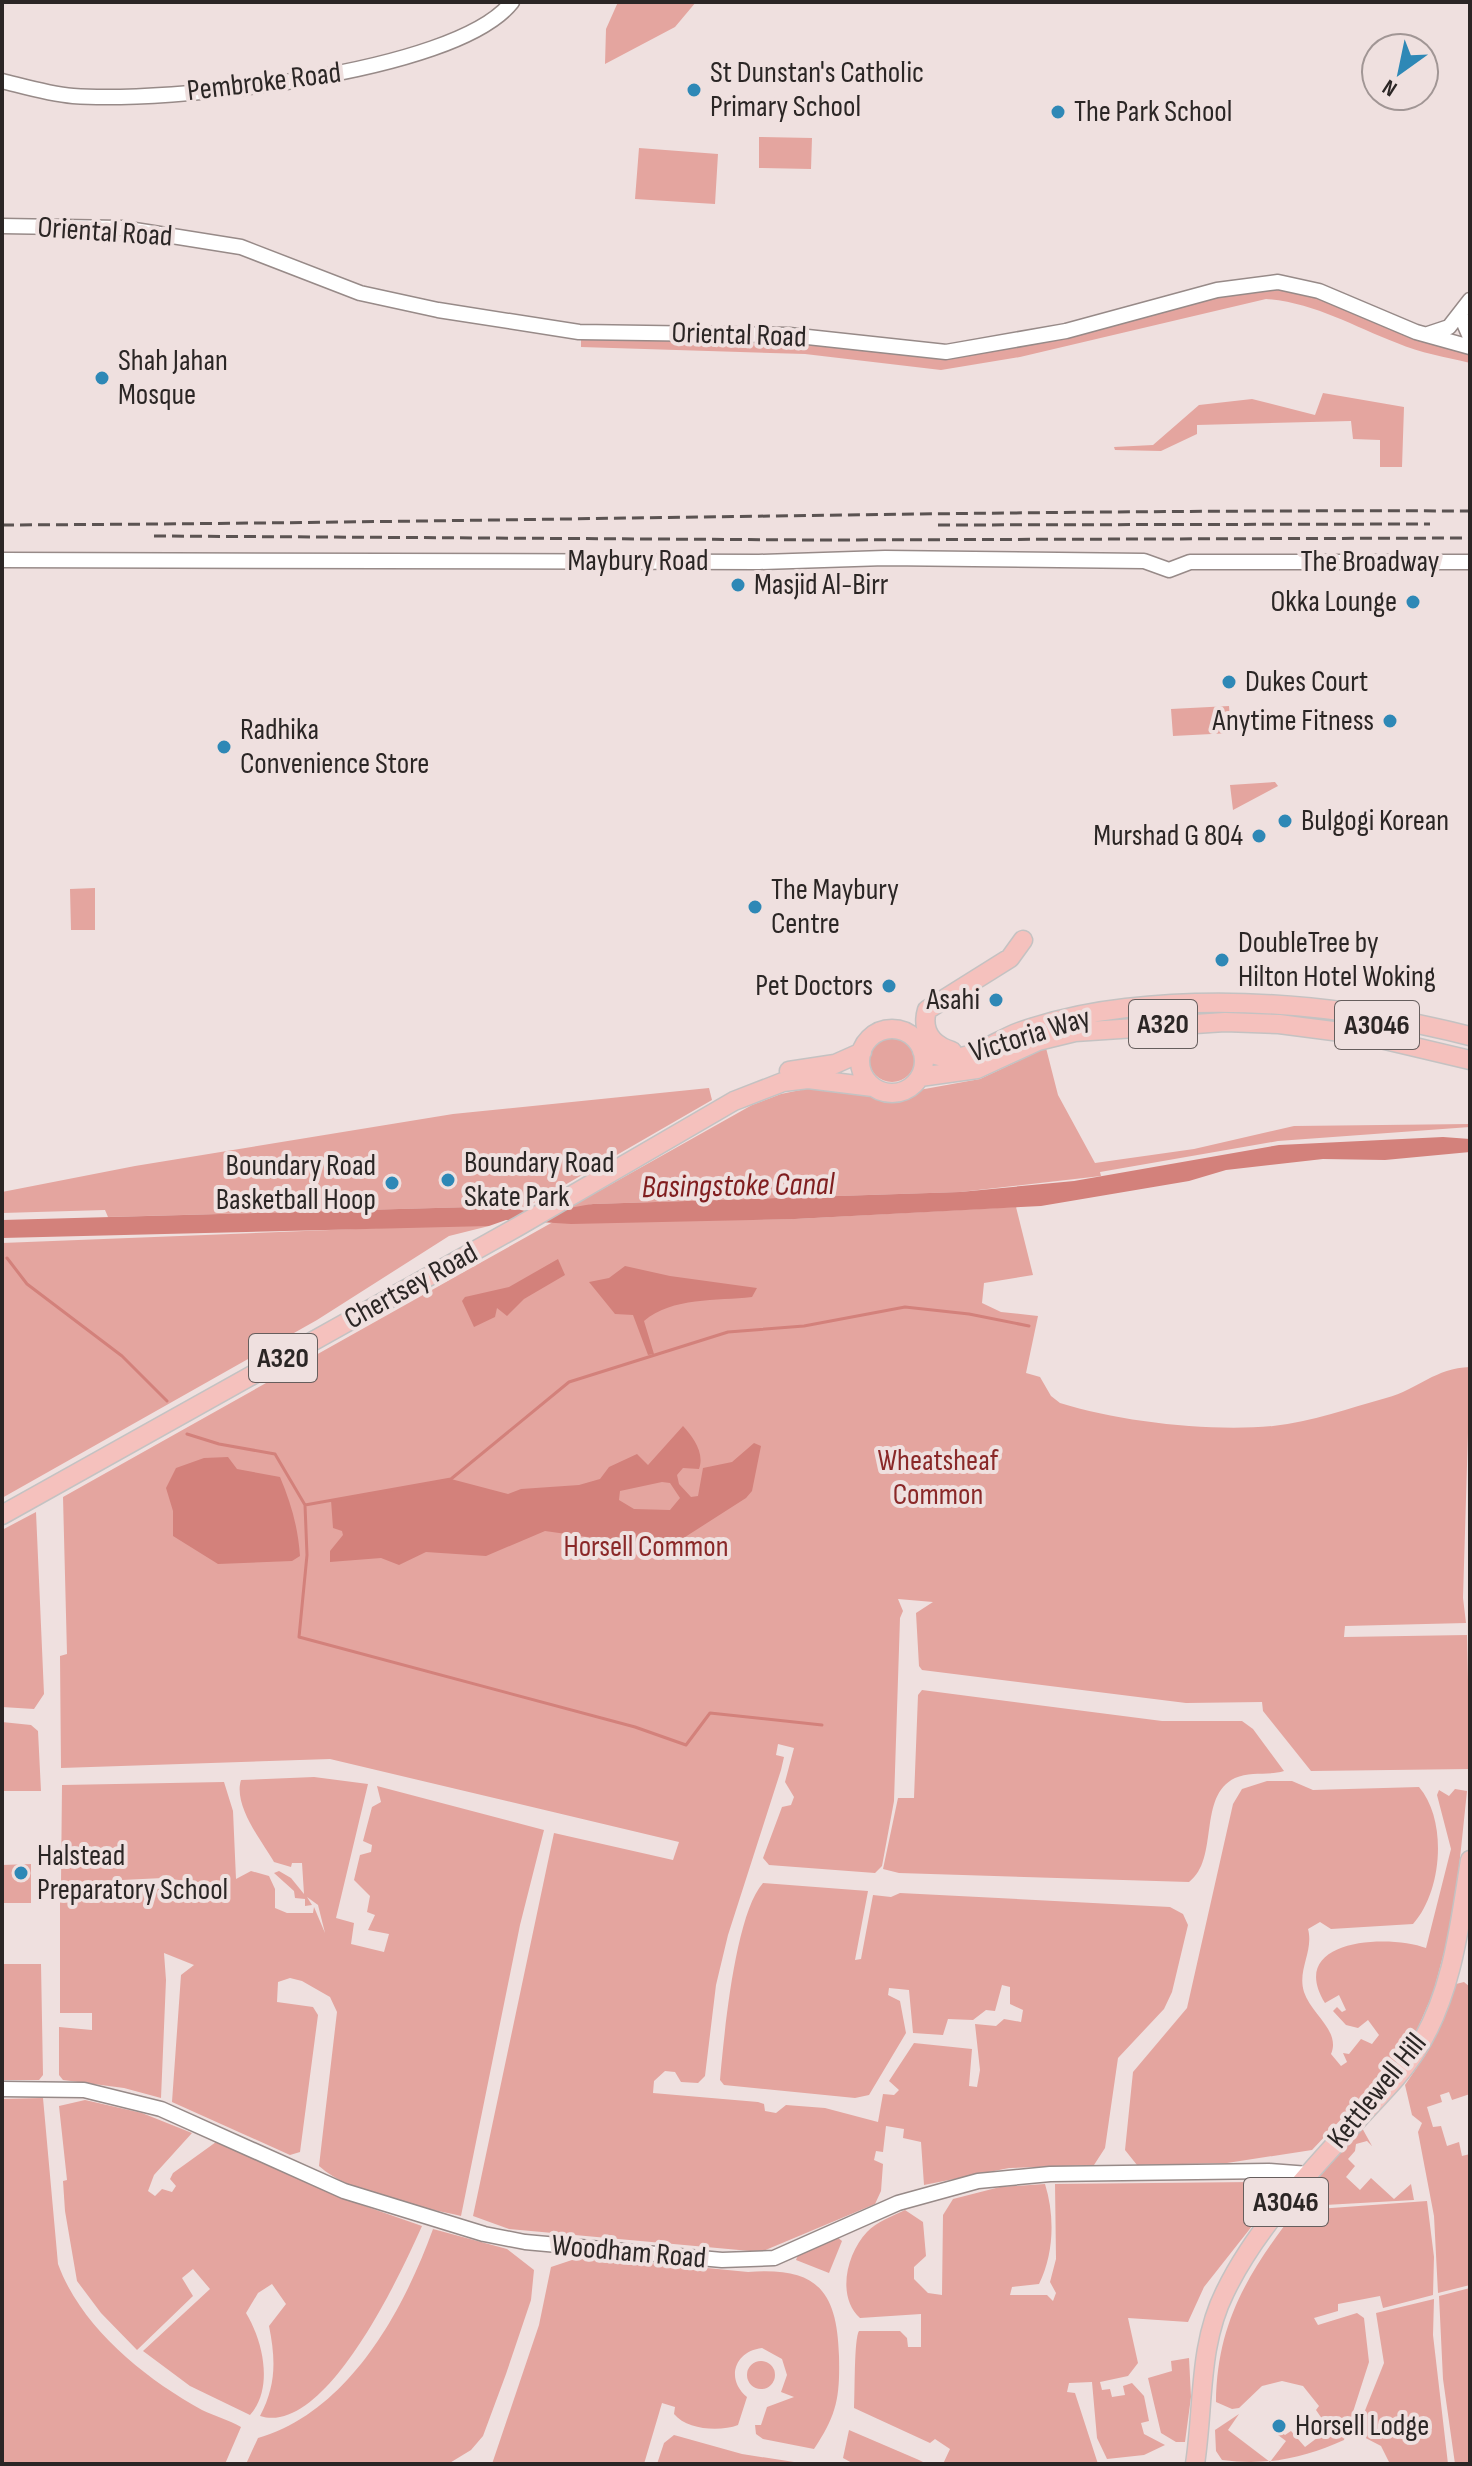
<svg xmlns="http://www.w3.org/2000/svg" width="1472" height="2466" font-family="'Sofia Sans Condensed',sans-serif">
<style>
.green{fill:#e4a59f}
.water{fill:#d3817b;fill-rule:evenodd}
.lines{fill:none;stroke-linecap:round;stroke-linejoin:round}
.stream{stroke:#d3817b;stroke-width:3}
.minor-casing{stroke:#978a88;stroke-width:17}
.major-casing{stroke:#c4c2c2;stroke-width:21}
.minor{stroke:#fff;stroke-width:14}
.major{stroke:#f5c1bd;stroke-width:18}
.rail{stroke:#5b5352;stroke-width:3;stroke-dasharray:12 6;stroke-linecap:butt}
.poi-dot{fill:#2e88b6;stroke:#efe0df;stroke-width:3}
.labels{text-anchor:middle;dominant-baseline:central;stroke-width:8;stroke-linejoin:round;paint-order:stroke}
.shield{fill:#efe0df;stroke:#665e5d;stroke-width:2}
.shield-label{font-size:28px;font-weight:bold;fill:#2b2625}
.poi-label{font-size:30px;fill:#2b2625;stroke:#efe0df;text-anchor:start}
.street-label{font-size:30px;fill:#2b2625;stroke:#efe0df}
.park-label{font-size:30px;fill:#8a2828;stroke:#efe0df}
.water-label{font-size:32px;font-style:italic;fill:#801e1f;stroke:#efe0df}
</style>
<rect width="100%" height="100%" fill="#efe0df"/>
<path class="green" d="M618,2h78l-21,25 -70,37 1,-35z
M759,137l53,1 -1,31 -52,-1z
M639,148l79,6 -3,50 -80,-5z
M1278,286l35,7 157,58v12c-24,-6 -50,-10 -73,-20 -45,-17 -82,-40 -131,-44l-246,58 -79,13 -136,-16 -224,-7v-12l209,4 138,18 290,-63z
M1323,393l81,14 -2,60h-22v-27l-27,-1 -2,-18 -154,4v9l-36,17 -46,-1 -1,-3 39,-2 46,-40 53,-6 63,16z
M1229,706l2,27 -58,3 -2,-27z
M1275,782l3,4 -45,24 -3,-25z
M95,888v42h-24l-1,-41z
M869 1059a23 23 0 1 1 46 0a23 23 0 1 1-46 0Z
M1046,1048l12,47 37,68 99,-14 100,-23 176,-2v3l-192,14 -178,31 1,4 -141,16 -367,12 -27,7 -1,-7 27,-9 160,-90 29,-11 29,-6 90,13 19,-11 61,-11z
M709,1088l3,12 -187,108 -12,-7 -5,5 -400,11 -3,-7 -103,3v-21l133,-26 318,-52z
M1016,1207l17,68 -49,8 -2,20 19,9 37,4 -12,57 14,4 11,19 9,7c61,19 150,29 213,23 39,-4 76,-18 113,-28 33,-9 49,-30 84,-31l-7,231 3,25 -121,3 -1,11 123,-2 3,134 -159,2 -48,-60 -1,-9 -76,1 -264,-33 -3,-4 -3,-53 17,-11 -35,-3 5,12 -3,7 -6,183 -12,65 -7,7 -106,-8 -6,-7 19,-51 9,-2 3,-8 -9,-15 9,-34 -16,-4 -2,11 8,2 -3,13 -53,165 -12,50 -11,91 -7,7 -17,-1 -6,-10 -10,-1 -11,10 -1,12 105,9 6,2 1,7 11,2 10,-8 39,3 53,14 5,-28 11,1 5,-5 -10,-9 25,-38 58,6 -3,37 8,1 3,-17 -5,-46 21,2 8,-7 17,3 2,-12 -13,-6v-17l-8,-2 -7,26 -9,-1 -13,10 -25,-1 -5,16 -30,-2 -4,-43 -20,-2 -1,7 12,6 6,32 -37,62 -14,3 -131,-13 -4,-5c4,-44 15,-166 43,-197l105,8 -13,69 6,-1 12,-64 18,2 9,-4 270,14 13,7 5,11 -16,67 -8,17 -46,49 -13,90 -11,17 -85,3 -85,17 -3,-43 -18,-4 1,-9 -18,-3 -3,26 -7,-1 -2,9 9,4 -2,27 -6,13 -114,48 -252,-23 -36,-13 81,-383 119,27 6,-18 -349,-83 -269,9 -1,-112 7,-2 -4,-157 490,-275 242,-3z
M432,1226h57l-40,10 -132,84 -315,178v-255z
M36,1512l8,182 -10,15 -32,-2v-177z
M922,1690l240,31h80l11,8 31,42c-16,5 -34,0 -49,7 -38,18 -15,81 -46,104l-290,-9 -16,-4 15,-71h16l4,-103z
M2,1722l29,3 7,6 3,60h-39z
M314,1777l54,7 -32,134 18,5 -3,21 33,8 5,-18 -21,-4 7,-15 -8,-3 3,-16 -16,-16 6,-25 11,-3 1,-7 -9,-4 9,-34 9,-5 -4,-16 167,44 -24,95 -59,291c-42,-10 -110,-21 -142,-50l18,-154 -7,-15 -28,-16 -12,-3 -12,4 -1,20 36,5 5,8 -18,137 -10,3 -118,-53 9,-127 13,-10 -30,-12 2,27 -5,118 -37,-10 -61,-8 -4,-5v-48l33,3v-17h-32v-115c12,1 21,-5 32,-6 33,-3 66,-5 99,-2l3,8h5l3,-4 23,2 1,-10 -63,-8 -102,5 1,-98 162,-3 9,29 3,68 15,-8 18,5 6,13v19l12,5h26l1,-6 11,26 -7,-28 -11,-8 5,8 -7,1v-7l-10,-1 -1,-7 -20,-18 5,-2 12,7 13,16 -2,-31h-10l-1,4 -17,-5c-12,-21 -41,-56 -33,-82z
M1267,1781h25l21,9 106,-3c29,34 23,105 -6,137l-82,5 -11,-7 -12,7c6,22 -11,41 -4,63 7,22 37,39 27,62l10,12 6,-4 -4,-9 6,1 12,-15 11,5 7,-9 -11,-15 -10,8 -12,-3 -13,-14 4,-4 5,5 4,-2 -7,-15 -14,8c-40,-65 65,-69 101,-55l25,-99 -14,-54 2,-5 10,6 6,-7 12,2 -13,125 -21,77 -22,51 -29,37 -3,-2 -67,71 -85,13 -90,2 -12,-15 8,-78 54,-64 46,-204 9,-15z
M31,1864v39h-29v-38z
M2,1964h39l2,111 -4,5h-37z
M1464,1982l6,5v107l-18,6 -3,-8 -9,3 2,7 -15,5 6,20 8,-1 6,20 12,-4 3,14 8,-2v131l-32,8 -4,-77 -16,-84 4,-9 -10,-8 -7,-30 23,-34 28,-67z
M43,2098l15,166c23,63 86,114 144,146 13,6 27,10 39,17l-16,37h-223v-365z
M85,2100l57,13 50,20 -38,42 -6,16 7,5 7,-7 10,3 4,-6 -6,-7 3,-6 43,-31 143,62 63,22c-21,47 -96,211 -162,190 16,-30 16,-56 9,-90l17,-22 -14,-20 -14,9 -12,20c17,28 28,75 4,102l-60,-29 -47,-35 67,-62 -17,-20 -11,9 11,18 -56,54 -36,-37 -24,-32 -12,-70 -2,-30 4,-1 -8,-74z
M1361,2126l11,20 -5,-5 -11,3 -1,7 -7,8 7,7 -9,11 14,13 11,-12 23,21 17,-15 3,16 -107,6 -6,-3 26,-41z
M1252,2182l23,6v9l-71,90 -16,35 -60,-4 10,45 -10,13 -28,6 2,8 8,-1 2,8 13,-2 -2,-9 9,-3 12,13 5,25 -8,2 3,11 21,11 -21,10 -37,4 -10,-21 -5,-56 -23,1 -2,9 8,1 23,71h-155l7,-15 -15,-10 -5,4 -76,-35c1,-15 0,-70 5,-77h41l7,7 1,9h13v-33l-61,4c-24,-22 -13,-65 7,-86 9,-10 26,-16 38,-22l18,12 3,34 -12,11v12l14,14 14,2 1,-80 10,-16 47,-12 45,-3c10,32 9,70 -6,100l-27,3 -2,8h37l6,6 3,-8 -6,-11 6,-23 -1,-75z
M1427,2201l7,56 -1,38 -50,13 -3,-12 -42,8v7l-24,7 4,7 39,-12 7,5 5,44 -25,78c-40,18 -77,26 -122,20l-6,-9 -1,-21 24,-16 -11,16 42,32 16,-21 -8,-6 3,-3 4,3 6,-4 14,16 24,-18 -13,-19 3,-4 -16,-20 -21,-5 -20,5 -23,22 -7,1 -16,-7c1,-83 35,-133 84,-197l4,5z
M433,2229l74,20 27,21 -3,30 -25,74 -23,62 -12,14 -23,14h-202l12,-26c90,-26 145,-126 175,-209z
M837,2237l5,4 -13,32 -33,-13 2,-5z
M584,2256l164,16c69,-5 89,18 91,84 1,41 -2,59 -25,93l-51,-10 -7,-5 -1,-9h6l6,-18 27,-10 -13,-5 6,-17 -5,-16 -20,-11c-27,3 -37,31 -15,49l-9,28c-18,7 -51,5 -64,-11l1,-7 -13,-4 -18,61h-152l47,-139 12,-58z
M1470,2288v176h-15l-12,-85 -4,-83z
M1434,2299l-1,36 15,129h-58l-9,-18 -25,-13 28,-70 -8,-50z
M1189,2358l2,39 -6,45h-9l-15,-9 -13,-55 24,-7 -1,-10z
M747 2375a14 14 0 1 1 28 0a14 14 0 1 1-28 0Z
M849,2430l70,30 8,4h-73l-11,-6z
M674,2435l68,19 65,10h-150l7,-21z"/>
<path class="water" d="M1443,1137l27,2v13l-85,8 -62,-1 -97,11 -37,11 -148,25 -246,13 -224,5 -65,-4 -17,6 -487,12v-18l506,-14c29,12 56,2 85,-2l367,-12 114,-11 205,-36z
M558,1259l7,16 -41,24 -17,17 -10,-8 -2,9 -21,10 -12,-26 3,-4 44,-10z
M625,1266l45,10 87,12 -5,9c-35,4 -80,0 -108,24l10,33 -6,1 -15,-40 -18,-1 -26,-32 20,-4z
M683,1426c10,11 22,27 16,43l-16,-1 -6,7 2,9 12,13 7,-1 5,-28 29,-6 22,-19 7,3 -9,45 -6,7 -64,41 -59,3 -78,-11 -59,25 -60,-4 -27,13 -18,-7 -51,4v-11l13,-16 -1,-4 -9,-3 -2,-28 120,-21 57,15 13,-5 58,-4 21,-6 9,-12 28,-13 11,11zM662,1482l8,1 10,15 -10,12 -36,-1 -15,-9 1,-9z
M228,1457l9,12 43,8c11,26 18,50 20,79l-8,5 -74,3 -45,-28v-25l-7,-23 10,-20 28,-10z"/>
<g class="lines">
<path class="stream" d="M7,1258l20,26 95,72 45,45
M187,1434l32,10 56,10 30,51 2,50 -8,82 336,90 51,18 24,-32 112,12
M305,1505l146,-26 118,-97 159,-50 76,-6 101,-19 64,7 60,12"/>
<defs>
<path id="minor" d="M2,81c24,6 47,13 71,15 91,7 382,-21 439,-94
M2,226l120,2 119,19 119,46 78,17 141,22 210,3 157,17 120,-21 151,-41 61,-8 41,9 97,41 54,15
M1460,314l10,23
M1428,334l21,-7 21,-27
M2,560l757,2 126,-4 259,3 25,9 21,-8h280
M2,2089l82,1 77,19 183,82 140,43 41,8 197,18 52,-2 124,-55 80,-22 72,-7 219,-3 40,3"/>
<path id="major" d="M860 1061a32 32 0 1 1 64 0a32 32 0 1 1-64 0Z
M922,1051c9,2 20,7 29,7 24,0 46,-18 68,-26 34,-12 71,-20 107,-24 114,-13 233,0 344,28
M952,1051c-20,-6 -31,-20 -25,-41l83,-52 13,-18
M789,1071l46,-7 27,-12
M920,1077l57,-8 61,-28 37,-9 150,-10 54,2 85,11 106,25
M2,1515l517,-289 215,-125 49,-19 25,-3 65,8
M1195,2464c9,-58 3,-118 30,-172 32,-66 87,-122 136,-176 19,-21 40,-41 55,-65 36,-55 44,-127 54,-191"/>
</defs>
<use href="#minor" class="minor-casing"/>
<use href="#major" class="major-casing"/>
<use href="#minor" class="minor"/>
<use href="#major" class="major"/>
<path class="rail" d="M2,525c489,-2 979,-16 1468,-14
M938,525l492,-1
M154,536l665,4 651,-2"/>
</g>
<g class="poi-dot">
<circle cx="694" cy="90" r="8"/>
<circle cx="1058" cy="112" r="8"/>
<circle cx="102" cy="378" r="8"/>
<circle cx="738" cy="585" r="8"/>
<circle cx="1413" cy="602" r="8"/>
<circle cx="1229" cy="682" r="8"/>
<circle cx="1390" cy="721" r="8"/>
<circle cx="224" cy="747" r="8"/>
<circle cx="1285" cy="821" r="8"/>
<circle cx="1259" cy="836" r="8"/>
<circle cx="755" cy="907" r="8"/>
<circle cx="1222" cy="960" r="8"/>
<circle cx="889" cy="986" r="8"/>
<circle cx="996" cy="1000" r="8"/>
<circle cx="448" cy="1180" r="8"/>
<circle cx="392" cy="1183" r="8"/>
<circle cx="21" cy="1873" r="8"/>
<circle cx="1279" cy="2426" r="8"/>
</g>
<g class="labels">
<g class="shield">
<rect x="1129" y="1000" width="68" height="48" rx="6"/>
<rect x="1335" y="1001" width="84" height="48" rx="6"/>
<rect x="249" y="1334" width="68" height="48" rx="6"/>
<rect x="1244" y="2178" width="84" height="48" rx="6"/>
</g>
<g class="shield-label">
<text x="1163" y="1024">A320</text>
<text x="1377" y="1025">A3046</text>
<text x="283" y="1358">A320</text>
<text x="1286" y="2202">A3046</text>
</g>
<g class="poi-label">
<text x="710" y="73">St Dunstan's Catholic<tspan x="710" dy="34">Primary School</tspan></text>
<text x="1074" y="112">The Park School</text>
<text x="118" y="361">Shah Jahan<tspan x="118" dy="34">Mosque</tspan></text>
<text x="754" y="585">Masjid Al-Birr</text>
<text x="1397" y="602" text-anchor="end">Okka Lounge</text>
<text x="1245" y="682">Dukes Court</text>
<text x="1374" y="721" text-anchor="end">Anytime Fitness</text>
<text x="240" y="730">Radhika<tspan x="240" dy="34">Convenience Store</tspan></text>
<text x="1301" y="821">Bulgogi Korean</text>
<text x="1243" y="836" text-anchor="end">Murshad G 804</text>
<text x="771" y="890">The Maybury<tspan x="771" dy="34">Centre</tspan></text>
<text x="1238" y="943">DoubleTree by<tspan x="1238" dy="34">Hilton Hotel Woking</tspan></text>
<text x="873" y="986" text-anchor="end">Pet Doctors</text>
<text x="980" y="1000" text-anchor="end">Asahi</text>
<text x="464" y="1163">Boundary Road<tspan x="464" dy="34">Skate Park</tspan></text>
<text x="376" y="1166" text-anchor="end">Boundary Road<tspan x="376" dy="34">Basketball Hoop</tspan></text>
<text x="37" y="1856">Halstead<tspan x="37" dy="34">Preparatory School</tspan></text>
<text x="1295" y="2426">Horsell Lodge</text>
</g>
<g class="street-label">
<text transform="translate(264 82) rotate(-7)">Pembroke Road</text>
<text transform="translate(105 232) rotate(4)">Oriental Road</text>
<text transform="translate(739 335) rotate(2)">Oriental Road</text>
<text x="638" y="561">Maybury Road</text>
<text x="1370" y="562">The Broadway</text>
<text transform="translate(1030 1035) rotate(-17)">Victoria Way</text>
<text transform="translate(411 1286) rotate(-29)">Chertsey Road</text>
<text transform="translate(1377 2091) rotate(-51)">Kettlewell Hill</text>
<text transform="translate(629 2252) rotate(5)">Woodham Road</text>
</g>
<g class="park-label">
<text x="938" y="1461">Wheatsheaf<tspan x="938" dy="34">Common</tspan></text>
<text x="646" y="1547">Horsell Common</text>
</g>
<g class="water-label">
<text transform="translate(738 1186) rotate(-1)">Basingstoke Canal</text>
</g>
</g>
<rect width="1472" height="2466" fill="none" stroke="#2b2625" stroke-width="8"/>
<g transform="translate(1400 72) rotate(213)"><circle r="38" fill="#efe0df" stroke="#a19695" stroke-width="2"/>
<path d="M0-6L14 30L0 20L-14 30Z" fill="#2e88b6"/>
<text y="-12" font-size="22" font-weight="bold" text-anchor="middle" fill="#2b2625">N</text>
</g>
</svg>
